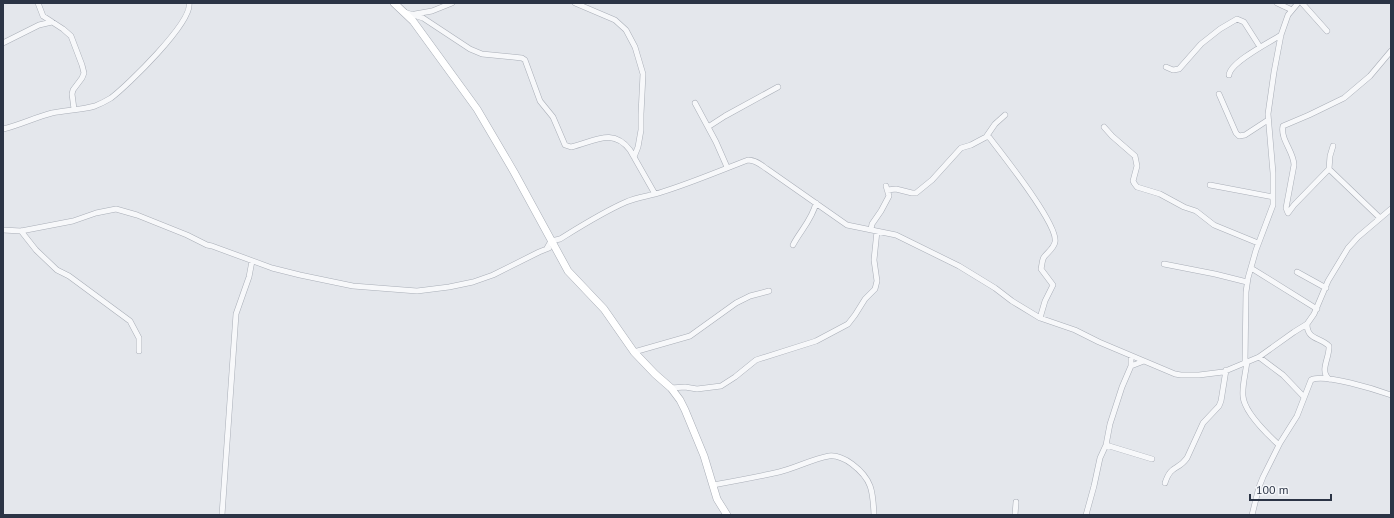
<svg xmlns="http://www.w3.org/2000/svg" width="1394" height="518" font-family="'PT Sans',sans-serif">
<style>
.lines{fill:none;stroke-linecap:round;stroke-linejoin:round}
.street-casing{stroke:#a9aeb7;stroke-width:6}
.secondary-casing{stroke:#a9aeb7;stroke-width:8}
.street{stroke:#f7f8fa;stroke-width:5}
.secondary{stroke:#fff;stroke-width:7}
</style>
<rect width="100%" height="100%" fill="#e4e7ec"/>
<g class="lines">
<defs>
<path id="street" d="M38,3l5,13 20,13 8,7 11,29 2,8 -2,5 -9,12 -1,4 2,15
M575,3l40,17 11,10 9,17 8,27 -2,40v16l-3,17 -4,10
M1277,3l15,7
M1302,3l25,28
M404,12l19,6 47,31 12,5 40,4 3,2 15,41 13,16 12,28 6,2c23,-5 41,-20 59,3l25,44
M415,14l17,-3 20,-8
M3,43l36,-18 13,-3
M1166,67l7,3 6,-1 22,-25 19,-15 17,-10 7,3 16,25
M1229,75c1,-13 41,-33 52,-40
M1219,94l17,39 3,3 6,-1 23,-15
M695,103l21,39 11,25
M708,127l17,-11 53,-29
M1104,127l8,9 23,20 2,10 -4,15 1,2 3,4 23,7 24,13 12,4 18,14 44,18
M3,129c17,-4 33,-12 49,-16 14,-3 29,-3 43,-7 5,-2 11,-5 16,-8 16,-12 82,-76 78,-95
M986,137l9,-13 10,-9
M1333,146l-3,10 -1,13 -35,36 -6,8 -2,-5 8,-43c0,-13 -14,-26 -11,-39l26,-11 35,-17 26,-22 21,-25
M1329,169l51,49
M1210,185l63,12
M887,190l9,-1 16,4h4l16,-13 29,-32 10,-3 15,-8h3c12,16 70,88 66,105 -1,6 -7,10 -11,15 -2,3 -2,8 -3,12l12,16 -8,16 -5,17
M871,229l1,-5 9,-13 8,-15 -3,-10
M3,230l18,1 52,-10 23,-8 20,-4 21,6 50,20 20,10 5,1 60,22 28,7 53,11 64,5 32,-4 24,-5 20,-7 46,-23 10,-4
M21,231l15,19 21,20 12,6 61,45 9,17v13
M793,245c7,-14 19,-25 23,-42
M547,248l4,-7 9,-2c21,-13 43,-27 66,-37 12,-5 24,-6 36,-10 29,-9 57,-21 86,-32 8,0 13,5 19,9l80,56 49,10 63,31 36,22 17,13 28,17 35,12 24,12 76,32 6,1h18l24,-3 36,-15 35,-25 13,-8 7,-10 14,-33 20,-33 10,-11 33,-28
M1164,264l51,10 32,8
M1251,268l66,41
M1297,272l29,16
M1307,324c0,16 13,13 22,22 1,11 -10,25 0,33
M634,352l56,-16 46,-33 14,-7 19,-5
M1259,357l24,18 21,22
M1247,361c-1,11 -5,24 -4,35 1,16 24,38 36,49
M1245,362l1,-70 2,-14 8,-28 17,-45v-32l-5,-59 6,-42 7,-37 7,-20 10,-12
M1131,366l13,-5
M671,388l14,-1 12,2 24,-3 14,-9 21,-17 60,-19 32,-17 7,-9 10,-16 10,-10 2,-8 -3,-21 3,-29
M1106,445l46,14
M1165,483c6,-19 13,-12 22,-25l16,-35 16,-17 2,-5 5,-31
M713,485c22,-4 44,-8 66,-13 17,-4 33,-13 50,-16 9,-1 16,3 23,8 20,15 21,27 22,51
M222,515l14,-201 13,-37 3,-16
M1015,515l1,-13
M1086,515l8,-29 6,-28 6,-13 4,-21 12,-37 9,-21v-10
M1252,515l7,-28 4,-10 17,-34 17,-27 14,-36c13,-7 66,10 80,15"/>
<path id="secondary" d="M394,3l19,18 64,88 37,63 54,99 36,38 30,43 21,22 16,14 9,12 5,10 19,46 13,43 10,16"/>
</defs>
<use href="#street" class="street-casing"/>
<use href="#secondary" class="secondary-casing"/>
<use href="#street" class="street"/>
<use href="#secondary" class="secondary"/>
</g>
<rect width="1394" height="518" fill="none" stroke="#2b3445" stroke-width="8"/>
<path d="M1250 494v6h81v-6" fill="none" stroke="#2b3445" stroke-width="2"/>
<text x="1256" y="494" font-size="12" fill="#2b3445" stroke="#f4f6f9" stroke-width="3" paint-order="stroke">100 m</text>
</svg>
